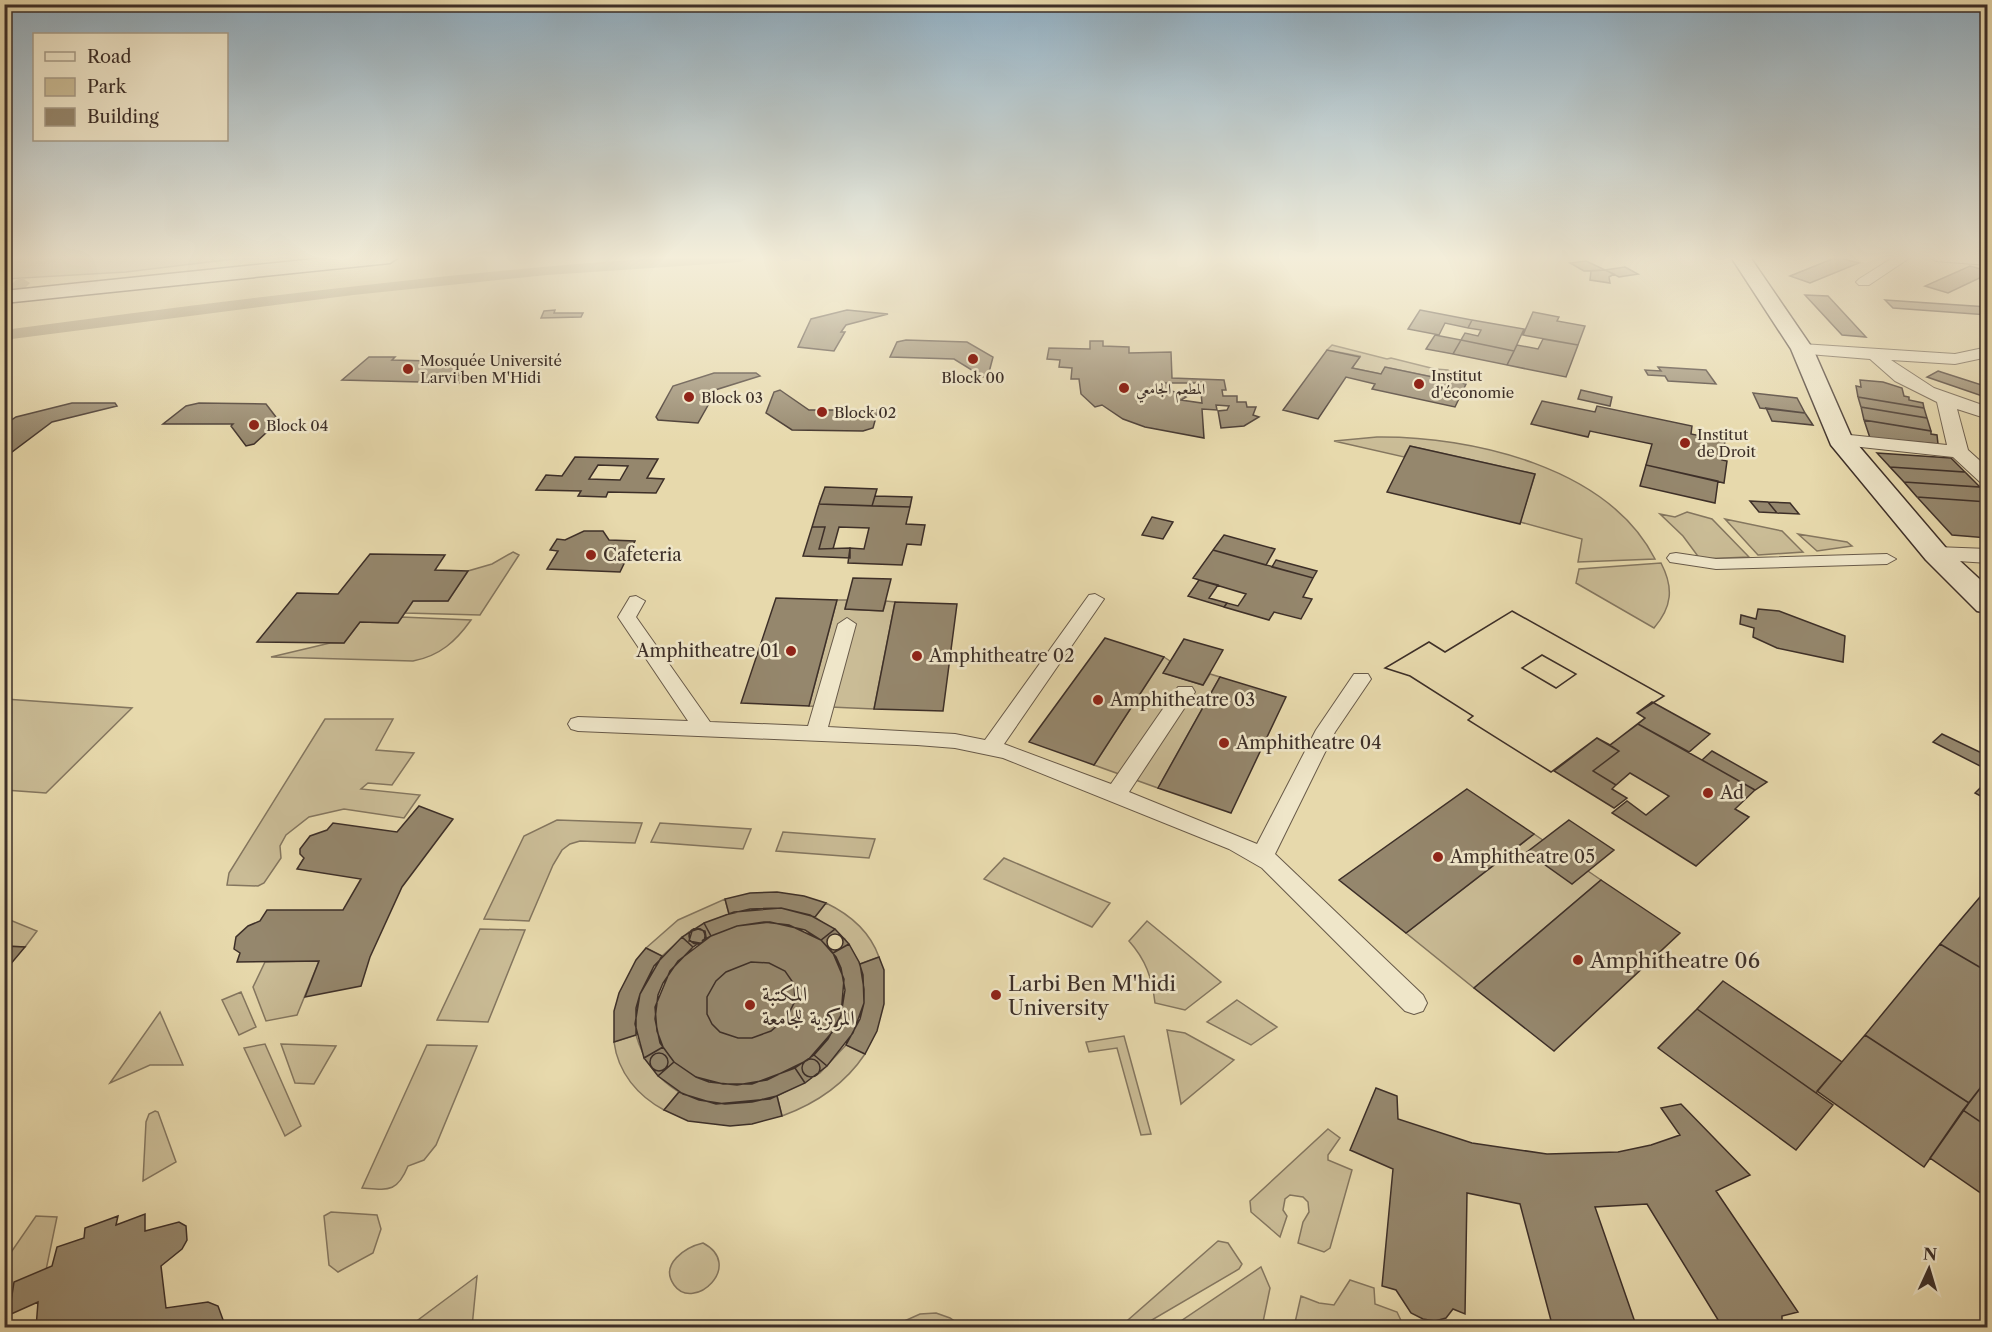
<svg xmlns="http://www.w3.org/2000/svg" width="1992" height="1332" font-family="'Libre Caslon Text',Amiri,serif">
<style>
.green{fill:#cabc96;stroke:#84765f;stroke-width:1.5}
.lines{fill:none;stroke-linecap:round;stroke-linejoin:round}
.canal{fill:#ad9f7f;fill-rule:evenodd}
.building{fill:#95876d;stroke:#3d2f28;stroke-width:1.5;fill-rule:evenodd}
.pedestrian-casing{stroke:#685a49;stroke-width:2}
.minor-casing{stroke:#685a49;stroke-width:2}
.secondary-casing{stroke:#3d2f28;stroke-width:3}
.pedestrian{fill:#efe6c9;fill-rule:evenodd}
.minor{fill:#efe6c9;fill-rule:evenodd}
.secondary{fill:#efe6c9;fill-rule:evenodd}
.poi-dot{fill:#8f2418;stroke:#efe6c9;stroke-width:2}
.labels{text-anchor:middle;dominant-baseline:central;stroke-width:5;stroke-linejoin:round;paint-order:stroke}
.far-poi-label{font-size:15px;fill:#3d2f28;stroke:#efe6c9;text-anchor:start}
.poi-label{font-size:18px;fill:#3d2f28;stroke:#efe6c9;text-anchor:start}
.near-poi-label{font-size:21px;fill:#3d2f28;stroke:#efe6c9;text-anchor:start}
</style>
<rect width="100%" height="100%" fill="#e7d9ac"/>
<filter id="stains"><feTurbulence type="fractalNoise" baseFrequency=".00333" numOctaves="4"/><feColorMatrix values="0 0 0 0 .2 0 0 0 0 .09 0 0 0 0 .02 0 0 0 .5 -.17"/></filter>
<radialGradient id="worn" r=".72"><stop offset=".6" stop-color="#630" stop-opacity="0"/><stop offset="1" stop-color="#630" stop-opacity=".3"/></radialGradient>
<path class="green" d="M5,257h245l-124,15 -121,7z
M1332,345l55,14 4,-1 44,11 13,1 2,2 27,3 -2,6 -13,2 -77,-16 -4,7 -29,-6 8,-12 -33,-6z
M1377,437c95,-1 231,30 278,122l-77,3 4,-23 -62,-17 15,-48 -125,-28 -6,11 -70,-16z
M1687,512l25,7 37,38 -49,2 -17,-23 -23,-22 15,3z
M1725,519l57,12 21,21 -45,3z
M1798,534l49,8 5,4 -35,5z
M513,552l6,3 -39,60 -75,-2 8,-12h35l20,-30 24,-7z
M1661,563c13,25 11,44 -7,65l-78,-45 3,-14z
M837,600h10l-2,9 38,2 3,-10 9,1 -21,107 -65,-3z
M401,617l70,3c-15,21 -31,36 -58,41l-142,-4 59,-14h14l16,-21 37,1z
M1164,657l6,4 -6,12 39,12 7,-11 10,3 -62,111 -64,-23z
M4,699h1l127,9 -86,85 -41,-3z
M325,719h68l-17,31 38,3 -22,32 -24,-2 -7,6 59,6 -16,23 -60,-9 -35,8 -23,18 -6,11 1,12 -17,25 -6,3 -31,-1 2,-12z
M557,820l85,3 -7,20 -55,-2 -10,3 -8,6 -9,15 -24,56 -45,-2 40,-83z
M660,823l91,6 -8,20 -92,-7z
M783,832l92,7 -6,19 -93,-7z
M1534,834l67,46 -127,108 -68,-55z
M1004,858l106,45 -18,24 -108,-48z
M725,899l4,15 -40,18 -27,24 -16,-8 32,-28z
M826,903c23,11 44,29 53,54l-19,7 -15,-25 -30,-22z
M5,918l32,13 -12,16 -20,-1z
M1147,921l74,61 -36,28 -30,-7c-3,-25 -9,-43 -26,-62z
M480,929l45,1 -37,92 -51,-2z
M319,961l-22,54 -31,6 -13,-34 12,-25z
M241,992l15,35 -17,8 -17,-35z
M1237,1000l40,27 -26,18 -44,-23z
M160,1012l23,53h-33l-40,18z
M1167,1030l18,3 49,27 -53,44z
M636,1035c7,25 20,43 43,57l-15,18c-26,-14 -46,-37 -50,-68z
M1124,1036l27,98 -10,1 -24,-87 -28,4 -3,-10z
M265,1044l36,82 -16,10 -41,-88z
M281,1044l55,2 -22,38 -19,-1z
M427,1045l50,1 -41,99 -12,15 -16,6c-11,27 -20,24 -46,22z
M846,1045l19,9c-20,30 -50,50 -83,62l-5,-20 43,-23z
M155,1111l3,1 18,50 -33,19 3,-59 3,-8z
M1328,1129l12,9 -12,17v5l24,10 -22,78 -6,4 -26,-9 5,-21 6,-10 -1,-10 -5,-5 -13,-2 -5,4 -2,11 4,6 -7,21 -29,-25 -1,-11z
M331,1212l46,3 4,14 -8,24 -35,19 -9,-7 -5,-49z
M36,1216l21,1 -17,82 -35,14v-52z
M1218,1241l10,2 14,21 -3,5 -99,58h-20z
M703,1243c42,22 -9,70 -29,42 -15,-21 12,-38 29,-42z
M1261,1267l9,21 -8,39h-90z
M477,1276l-5,51 -54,-7z
M1350,1280l24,8 1,16 22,8 7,15h-110l7,-31 18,7 15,2z
M936,1313l14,5 13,9h-72l29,-13z"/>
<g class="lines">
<path class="canal" d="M670,257h79l-8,5 -194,13 -194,20 -349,45v-10c222,-29 443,-58 666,-73z
M22,278l8,5 -8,8h-12l-2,-3 8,-8z"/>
</g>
<path class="building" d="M1837,257l22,6 -49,20 -20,-7z
M1586,261l19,9 -21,1 -14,-8z
M1970,266l18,5v3l-40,19 -23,-7z
M1625,267l13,7 -19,3 -14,-7z
M1605,270l9,4 -5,3 1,6 -20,-3 1,-9z
M1805,295l23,1 38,41 -24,-2z
M1885,300l103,7v8l-95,-7z
M555,310l-1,3h29l-2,4 -40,1 3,-7z
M847,310l41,4 -42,11 -5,7h4l-11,19 -36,-4 13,-28z
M1420,310l52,10 -4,8 -23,-5 -6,12 -31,-6z
M1533,312l26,5 -2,4 28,5 -7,19 -55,-10z
M1472,320l52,9 -10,22 -53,-11 4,-7 13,3 3,-6 -13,-2z
M1435,335l26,5 -8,14 -27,-5z
M1543,339l35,6 -12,32 -59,-12 10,-20 21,4z
M906,340l61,2 26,15 -5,19 -5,1 -29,-18 -64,-2 7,-15z
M1461,340l53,11 -7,14 -54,-11z
M1090,341h13v5l26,1v6l42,-1 1,26 52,2 2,10h-4l1,6h14v6h9l1,5h9l-3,8 6,2 -15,9 -23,2 -3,-17 9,-1 2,-4 -13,-1 1,5 -15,-1 2,29 -59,-11 -22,-8 -21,-14 -7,2 -14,-13 -2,-15h-8l1,-11 -13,-1 1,-7 -13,-1 2,-11 41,1zM1166,383h34l2,20 -21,-3 5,-3 -14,-6z
M1327,350l33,7 -8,11 29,6 4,-7 81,17 -11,23 -83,-18 3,-5 -29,-7 -28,42 -35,-9z
M369,357h26l-3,3 77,2 -13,13 12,1 -7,7 -119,-3z
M1658,367l48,3 10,14 -48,-3 -3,-5 -17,-1 -3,-5 16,1z
M1938,371l50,16v11l-61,-21z
M714,373h42l4,3 -48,15 -5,9h4l-13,23 -40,-3 -2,-3 17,-31z
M1860,380l23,2 19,6 2,8 5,1v3l14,3 1,5 -66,-11 -2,-11 5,1z
M780,390l29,20h69l-5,18 -10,3 -71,-1 -26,-17 8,-21z
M1581,390l31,7 -2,9 -32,-7z
M1753,393l44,5 8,15 -45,-5z
M1858,397l66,11 3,10 -66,-11z
M1542,401l53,11 2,-6 95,20 -1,8 34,7 -3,19 5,1 -3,22 -78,-18 6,-21 -62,-13 -2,6 -57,-13z
M72,403h43l2,3 -65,16 -48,36v-33l12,-8z
M199,403l67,1 13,17 -25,23 -8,2 -15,-20 2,-2h-70l23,-18z
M1861,407l66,11 4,13 -67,-11z
M1766,408l39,5 8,12 -41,-4z
M1864,420l67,11v3l6,1 1,9 -68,-6z
M1410,446l125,28 -15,50 -133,-32z
M1877,453l74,5 14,14 -75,-5z
M575,457l83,2 -11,19 17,1 -8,14 -48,-1 -2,5 -28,-1 3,-5 -45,-1 10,-15 16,1z
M598,465l30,1 -8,14 -31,-1z
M1646,465l72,16 -3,22 -75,-17z
M1890,467l75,5 15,15 -76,-5z
M1904,482l76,5 8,7v8l-71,-5z
M825,487l52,2 -5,17 -53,-2z
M875,496l37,1 -2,10 -38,-1z
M1917,497l71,5v36l-36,-3z
M1750,501l18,1 9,11 -18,-1z
M1768,502l22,1 9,11 -22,-1z
M819,504l91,3 -4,17 19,1 -4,20 -14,-1 -5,21 -54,-2 2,-15 14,1 5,-21 -30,-1 -6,22h-14l6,-22h-13z
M1152,517l21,5 -10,17 -21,-4z
M812,527h13l-6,22 31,-1v10l-47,-2z
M584,531h19l6,9 26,1 -15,31 -73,-3 11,-18 -8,-1 7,-11 8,1z
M1224,535l51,14 -9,16 -53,-15z
M1213,550l100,28 -10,19 9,2 -11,20 -27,-7 -5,8 -45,-13 3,-4 11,3 8,-12 -53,-16z
M370,554l75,1 -10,15 33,1 -20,30h-35l-15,22 -38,-1 -16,21 -87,-1 40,-49 41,1z
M1276,560l41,11 -4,7 -41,-11z
M853,578l38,1 -8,32 -38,-2z
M1199,580l19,5 -9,13 18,5 -3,4 -36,-11z
M776,598l61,2 -28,106 -68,-3z
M895,602l62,2 -14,107 -69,-2z
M1758,609l21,2 66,25 -2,26 -66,-14 -24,-11 1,-9 -14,-4 1,-9 15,4z
M1512,611l152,85 -27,17 8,5 -35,27 -13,-7 -46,34 -83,-52 5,-4 -63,-40 -25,-8 44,-26 16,10zM1542,655l34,19 -20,14 -34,-20z
M1512,611l152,85 -27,17 8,5 -35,27 -13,-7 -46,34 -83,-52 5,-4 -63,-40 -25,-8 44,-26 16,10z
M1105,638l59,19 -70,108 -65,-23z
M1184,639l39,11 -20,35 -40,-12z
M1542,655l34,19 -20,14 -34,-20z
M1220,677l66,20 -55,116 -73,-25z
M1652,702l2,1 56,31 -21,18 -51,-28 7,-6 -8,-5z
M1638,724l117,66 -20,19 14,8 -53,49 -84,-53 15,-12 19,14 23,-19 -39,-23 -14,12 -23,-14 26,-20 -9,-6z
M1942,734l46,22v14l-55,-28z
M1597,738l22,13 -26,20 23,14 -4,4 15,9 -13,10 -60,-37z
M1712,751l55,31 -12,8 -53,-30z
M1988,780v20l-13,-7z
M1467,789l67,45 -128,99 -67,-53z
M419,806l34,13 -51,68 -32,70 -9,29 -56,11 14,-36 -82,1 3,-9 -6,-4 2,-12 12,-11 12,-5 7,-11h76l18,-31 -64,-10 7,-11 -4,-4v-5l10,-13 17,-6 6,-7 64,9z
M1569,820l45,30 -42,34 -45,-32z
M1601,880l79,53 -126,118 -80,-63z
M777,892l27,4 22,7 -11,14 -34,-9 -31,1 -21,5 -4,-15 25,-6z
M1980,897l8,4v71l-48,-28z
M781,908l29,7 25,14 -14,11 -32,-15 -25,-3 -27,4 -26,10 -7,-13 30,-11z
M770,922l35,8 16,10 15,17 5,11 4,22 -4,25 -6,14 -27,31 -41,20 -30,5 -28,-3 -13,-5 -22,-15 -14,-19 -5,-24 3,-24 5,-12 15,-22 33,-25 26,-10z
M704,923l7,13 -9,5 4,-4 -1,-6 -7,-2 -6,2 -3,10 10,2 -6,4 -11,-10z
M689 936a8 8 0 1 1 16 0a8 8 0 1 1-16 0Z
M835,929l14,15 -16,9 -12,-13z
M827 942a8 8 0 1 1 16 0a8 8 0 1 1-16 0Z
M682,937l11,10 -23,24 -15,36 2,24 6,16 -19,11 -9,-34 5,-30 14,-28z
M849,944l10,18 4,13 1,28 -11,30 -26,33 -13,-11 14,-16 13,-24 3,-36 -11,-26z
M1940,944l48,28v106l-19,25 -104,-68z
M4,946l21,1 -21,25z
M646,948l16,8 -22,38 -4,14v27l-22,7v-31l5,-18 17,-33z
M879,957l5,13v34l-7,27 -12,23 -19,-9 14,-26 4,-16v-14l-4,-25z
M751,962l18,1 16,8 9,13 1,17 -8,16 -16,14 -19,7h-14l-18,-6 -8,-8 -5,-10v-17l9,-16 10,-9z
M751,962l18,1 16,8 9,13 1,17 -8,16 -16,14 -19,7h-14l-18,-6 -8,-8 -5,-10v-17l9,-16 10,-9z
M1723,981l119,81 -26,31 -119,-84z
M1697,1009l136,96 -37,45 -138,-102z
M1865,1035l104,68 -45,64 -107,-76z
M663,1047l11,15 -16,14 -14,-18z
M650 1062a9 9 0 1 1 18 0a9 9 0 1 1-18 0Z
M650 1062a9 9 0 1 1 18 0a9 9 0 1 1-18 0Z
M814,1055l13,11 -22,17 -10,-15z
M802 1068a9 9 0 1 1 18 0a9 9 0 1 1-18 0Z
M802 1068a9 9 0 1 1 18 0a9 9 0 1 1-18 0Z
M674,1062l22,15 27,7h29l43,-16 10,15 -35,16 -54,5 -33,-10 -25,-18z
M1988,1078v49l-25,-17z
M1376,1088l21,8 1,23 74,24 75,11 71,-2 33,-7 29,-10 -19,-27 20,-4 69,71 -34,16 82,121 -16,4v12h-59l-76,-124 -52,3 42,121h-84l-33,-124 -53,-11 -2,121 -12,-5 -7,9 -11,3 -12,-2 -12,-6 -15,-23 -14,-4 11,-117 -43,-19z
M679,1092l20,8 26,4 27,-2 25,-6 5,20 -30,8 -22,2 -42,-5 -24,-11z
M1963,1110l25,17v71l-58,-40z
M145,1214v17l34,-9 7,4 1,14 -5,9 -21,17 5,42 42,-6 10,4 8,22h-190l2,-26 -29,13 5,-33 38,-16 5,-19 27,-9 1,-10 33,-12 -2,9z"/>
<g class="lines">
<defs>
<path id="pedestrian" d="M1676,553l40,6 171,-5 9,5 -9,5 -171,5 -46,-7 -3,-4 3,-4z
M1095,594l9,5 -100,145 107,40 67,-97h14l3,5 -66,100 128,52 59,-114 38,-56h14l3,5 -36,53 -60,122 148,141 4,8 -4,8 -9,3 -9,-3 -143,-143 -33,-19 -226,-91 -48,-10 -38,-3 -339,-14 -7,-2 -3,-5 3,-5 7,-2 110,4 -70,-104 12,-20 6,-1 9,5 -9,16 74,105 98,4 30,-102 9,-6 9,6 -28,103 127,7 30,6 104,-145z"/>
<path id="minor" d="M1894,257h17l-42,28h-10l-3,-3 3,-3z
M1929,257h59v8l-52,-4z
M1802,344l153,10 33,-7v10l-33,7 -64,-4 43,28 54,19v12l-31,-10 11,41 20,18v17l-7,-2 -28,-26 -120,-13 -3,-4 10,-6 107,11 -10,-43 -42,-21 -25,-22 -74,-6 -3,-4z
M1936,547l52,2v14l-60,-4 -3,-5 3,-5z"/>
<path id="secondary" d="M334,257h65l-9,6 -386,40v-12z
M1731,257h19l63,92 39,89 94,110 42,39v26l-11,-2 -51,-51 -95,-115 -40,-96z"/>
</defs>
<use href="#pedestrian" class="pedestrian-casing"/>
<use href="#minor" class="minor-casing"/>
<use href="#secondary" class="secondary-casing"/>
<use href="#pedestrian" class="pedestrian"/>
<use href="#minor" class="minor"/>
<use href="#secondary" class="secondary"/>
</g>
<linearGradient id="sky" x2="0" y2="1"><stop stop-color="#90acbe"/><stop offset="0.58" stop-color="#f4eeda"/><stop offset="1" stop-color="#f4eeda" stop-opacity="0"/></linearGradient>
<rect width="1992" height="444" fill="url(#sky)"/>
<g class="poi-dot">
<circle cx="973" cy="359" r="6"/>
<circle cx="408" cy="369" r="6"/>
<circle cx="1419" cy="384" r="6"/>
<circle cx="1124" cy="388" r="6"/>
<circle cx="689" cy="397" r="6"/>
<circle cx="822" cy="412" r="6"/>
<circle cx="254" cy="425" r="6"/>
<circle cx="1685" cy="443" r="6"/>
<circle cx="591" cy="555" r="6"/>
<circle cx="791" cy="651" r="6"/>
<circle cx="917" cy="656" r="6"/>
<circle cx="1098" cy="700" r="6"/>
<circle cx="1224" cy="743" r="6"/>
<circle cx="1708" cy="793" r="6"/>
<circle cx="1438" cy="857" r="6"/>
<circle cx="1578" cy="960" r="6"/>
<circle cx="996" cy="995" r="6"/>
<circle cx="750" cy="1005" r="6"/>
</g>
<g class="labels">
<g class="far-poi-label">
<text x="420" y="360">Mosquée Université<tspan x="420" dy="17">Larvi ben M'Hidi</tspan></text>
<text x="1431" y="375">Institut<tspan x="1431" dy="17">d'économie</tspan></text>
<text x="973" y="377" text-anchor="middle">Block 00</text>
<text x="1136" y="388">المطعم الجامعي</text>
<text x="701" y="397">Block 03</text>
<text x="834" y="412">Block 02</text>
<text x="266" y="425">Block 04</text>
<text x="1697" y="434">Institut<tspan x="1697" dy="17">de Droit</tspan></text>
</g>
<g class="poi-label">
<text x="603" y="555">Cafeteria</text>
<text x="779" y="651" text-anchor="end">Amphitheatre 01</text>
<text x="929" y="656">Amphitheatre 02</text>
<text x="1110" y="700">Amphitheatre 03</text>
<text x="1236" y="743">Amphitheatre 04</text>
<text x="1720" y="793">Ad</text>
<text x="1450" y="857">Amphitheatre 05</text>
</g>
<g class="near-poi-label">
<text x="1590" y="960">Amphitheatre 06</text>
<text x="1008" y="983">Larbi Ben M'hidi<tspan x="1008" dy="24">University</tspan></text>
<text x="762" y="993">المكتبة<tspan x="762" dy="24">المركزية للجامعة</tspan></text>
</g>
</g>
<rect width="1992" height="1332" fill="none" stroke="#e7d9ac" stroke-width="24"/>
<rect x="6" y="6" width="1980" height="1320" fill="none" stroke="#3d2f28" stroke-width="3"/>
<rect x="12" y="12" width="1968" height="1308" fill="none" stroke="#3d2f28" stroke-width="1.5"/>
<rect x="33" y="33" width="195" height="108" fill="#efe6c9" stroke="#a89d89" stroke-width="1.5"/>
<rect x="45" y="52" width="30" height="9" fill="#efe6c9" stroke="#a89d89" stroke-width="1.5"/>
<text x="87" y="63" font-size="18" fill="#3d2f28">Road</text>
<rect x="45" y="78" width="30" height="18" fill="#cabc96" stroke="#a89d89" stroke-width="1.5"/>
<text x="87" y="93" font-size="18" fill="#3d2f28">Park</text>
<rect x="45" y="108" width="30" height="18" fill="#95876d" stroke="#a89d89" stroke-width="1.5"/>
<text x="87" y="123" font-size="18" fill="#3d2f28">Building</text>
<g transform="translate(1929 1269) rotate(4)" stroke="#efe6c9" stroke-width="4.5" paint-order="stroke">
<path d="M0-4.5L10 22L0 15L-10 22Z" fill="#3d2f28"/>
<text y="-9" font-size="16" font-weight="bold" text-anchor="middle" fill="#3d2f28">N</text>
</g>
<rect width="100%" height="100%" filter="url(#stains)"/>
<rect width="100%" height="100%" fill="url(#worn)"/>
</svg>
